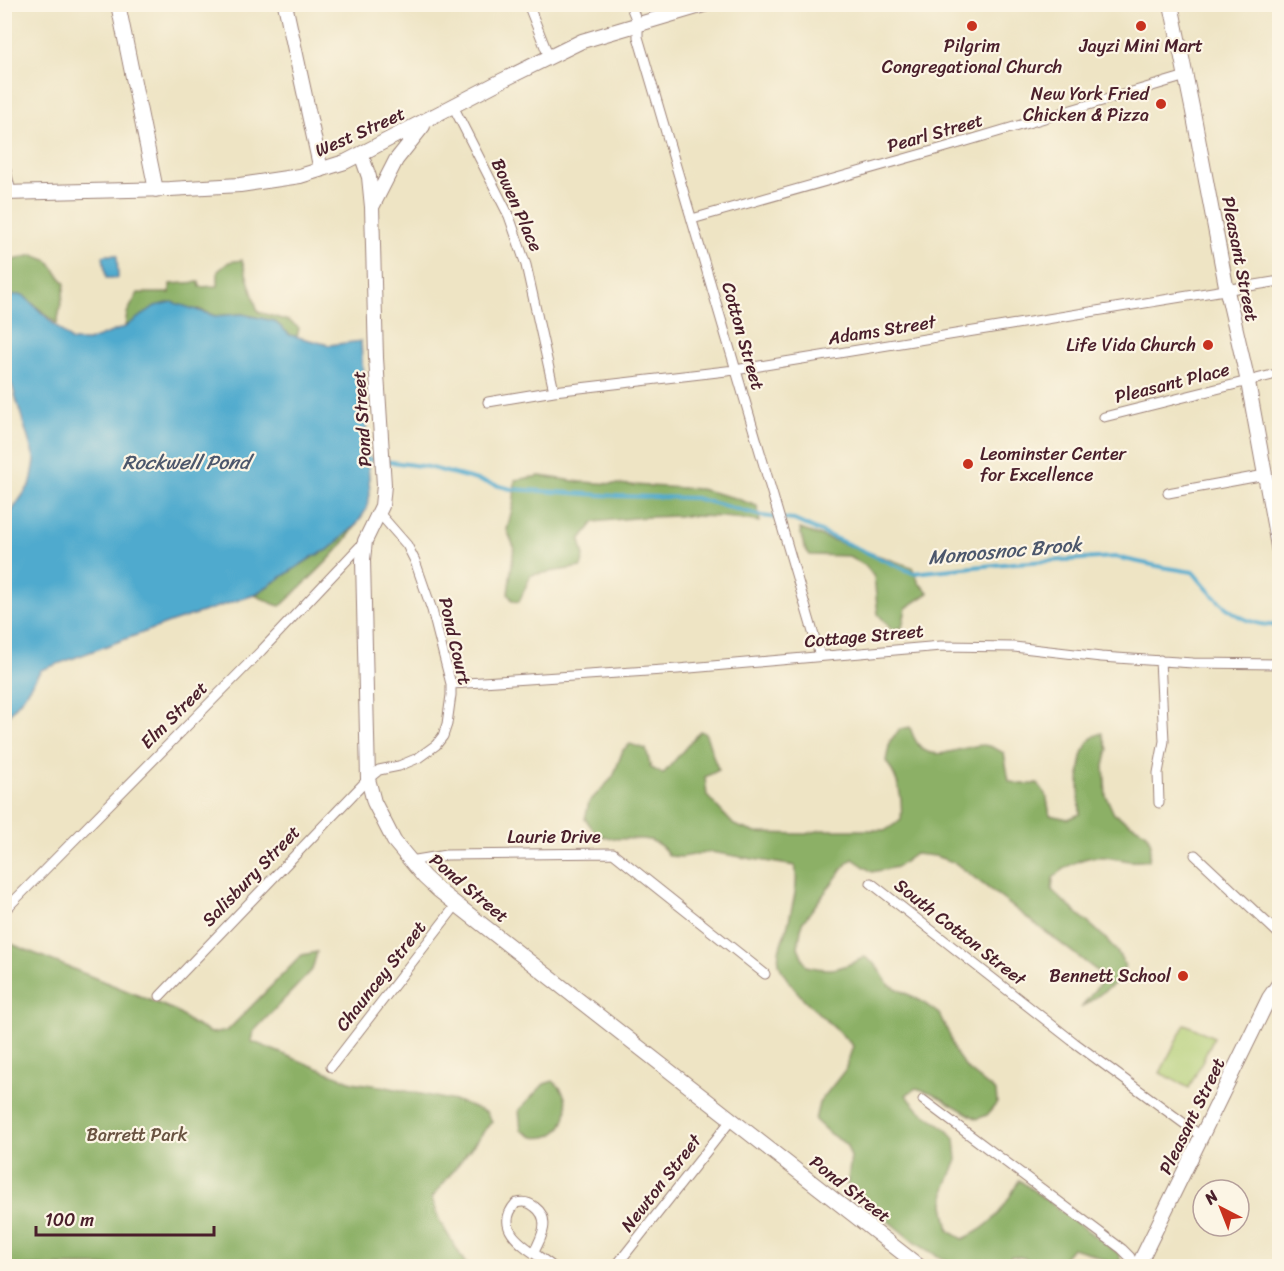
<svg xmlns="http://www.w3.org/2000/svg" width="1284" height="1271" font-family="Sriracha,sans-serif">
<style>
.green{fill:#b1cd74;stroke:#7e7650;stroke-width:1.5}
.forest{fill:#8cb066;stroke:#6b6848;stroke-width:1.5}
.water{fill:#50aace;stroke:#4d647c;stroke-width:1.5}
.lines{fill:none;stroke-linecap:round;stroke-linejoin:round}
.stream{stroke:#50aace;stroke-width:4}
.street-casing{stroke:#9c8278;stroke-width:11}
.secondary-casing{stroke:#9c8278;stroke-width:16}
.street{stroke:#fff;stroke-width:9}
.secondary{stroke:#fff;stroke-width:14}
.poi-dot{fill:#c8321e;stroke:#fcf5e5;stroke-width:2}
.labels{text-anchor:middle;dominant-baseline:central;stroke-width:4.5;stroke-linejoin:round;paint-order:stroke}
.poi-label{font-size:18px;fill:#4a1f2b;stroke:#fcf5e5;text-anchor:end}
.street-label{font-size:18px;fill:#4a1f2b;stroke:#fcf5e5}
.park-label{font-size:18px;fill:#695341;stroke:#fcf5e5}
.water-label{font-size:20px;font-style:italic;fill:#4c576c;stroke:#fcf5e5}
</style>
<rect width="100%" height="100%" fill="#fcf5e5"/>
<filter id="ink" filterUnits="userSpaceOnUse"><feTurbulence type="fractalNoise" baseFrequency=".0167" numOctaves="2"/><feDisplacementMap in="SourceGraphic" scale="12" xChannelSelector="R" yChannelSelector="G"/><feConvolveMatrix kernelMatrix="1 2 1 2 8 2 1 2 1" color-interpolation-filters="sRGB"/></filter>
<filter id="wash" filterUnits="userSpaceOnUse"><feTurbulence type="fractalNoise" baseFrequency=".008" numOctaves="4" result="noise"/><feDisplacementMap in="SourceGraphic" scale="24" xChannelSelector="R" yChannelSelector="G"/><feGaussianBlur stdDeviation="1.35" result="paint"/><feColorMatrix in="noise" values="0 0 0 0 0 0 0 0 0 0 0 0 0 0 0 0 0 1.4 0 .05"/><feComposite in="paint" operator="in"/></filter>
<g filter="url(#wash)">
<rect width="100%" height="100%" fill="#eee4c4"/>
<path class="green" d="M1185,1024l29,13 -25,51 -29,-15z"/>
<path class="forest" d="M33,255l16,6 16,23 -8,40 -34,-29h-11l-7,10v-43z
M242,260l16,52 31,9 10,7 -2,9 -7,-2 -16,-14 -32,-7 -27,2 -17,-7 -73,18 2,-14 11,-20h32v-9l29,-2 1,5 18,-1v-15l11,-9z
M540,476l41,6 119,7 35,9 22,8 3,16c-48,-10 -117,-6 -166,0l-14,18 4,17 -3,10 -50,8 -12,27 -6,-1 -5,-7 6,-47 -7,-17 7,-29 1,-21z
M357,524c-19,30 -48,55 -74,80l-3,2c-9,-2 -17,-8 -26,-11l60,-39 14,-6z
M800,529l112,38 7,16 10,10 -23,15 -4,20 -11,1 -13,-15 -4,-37 -8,-11 -17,-10 -39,-1 -6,-8z
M910,727c13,44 41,21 72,18 7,-1 16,5 22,8l5,28 10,3h19l8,10 4,21 18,4 12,-5c-1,-20 -4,-58 10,-74 3,-4 7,-5 12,-7l6,16 -4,17 2,30 8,18 33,19 4,11 -2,16c-22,4 -25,-2 -44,-3 -20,-2 -37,7 -52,21l-1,12c21,23 63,49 73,76l-7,15 -37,27 24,-31 -150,-114 -20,-7 -20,-2 -18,13 -25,5 -19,-13 -6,4 -45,60 -4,24 8,19c26,6 35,3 59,-9l11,8 12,19 33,17 18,13 11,22 4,15 12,17 30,24 1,11 -10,12 -10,4 -45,-26 -16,-5 -10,7 12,14 27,19 10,11 2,21 -12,29 -1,16 5,26 14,8c30,-13 41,-30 56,-59l100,74 2,9 -4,3 -30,-14 -15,-4 -15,18h-21l-11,-8 -14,-2 -9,10h-47l-40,-23 -68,-56 4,-30 -5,-13 -16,-10 -15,-14 4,-17 26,-33 8,-24c-23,-25 -56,-47 -72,-77 -8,-16 5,-34 8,-49 4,-16 10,-38 6,-54l-84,-14 -29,5 -13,-1c-17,-30 -46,-9 -71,-22 -5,-3 -9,-11 -13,-15l4,-17 24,-25 10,-27 7,-6 16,5 5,19 12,6 37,-43 5,2c6,12 7,25 14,37l-14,7 2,19 27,29 22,8 50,1 15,-4h65l15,-10c2,-23 -2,-40 -15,-59l4,-20 10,-12z
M4,941l170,69 19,14 18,9 16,-2 75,-76 15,-3 -5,18 -59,62 -2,9 101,41 34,5 74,15 26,10 6,9 -60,77 7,22 28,46h-462z
M553,1081c25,18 14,62 -19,56 -4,-1 -9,-5 -13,-7l-2,-20 25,-26z"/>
<path class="water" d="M106,255h11l1,23h-12l-3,-22z
M12,295h11l49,46h16l37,-14 30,-21 17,-4 43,14 27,-2 32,7 16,14 39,10 32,-4 9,154 -4,15 -9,14 -29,26 -14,6 -60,39 -82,27 -131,48 -20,30 -16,19v-198l26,-38 4,-22 -23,-76 -7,-11v-69z"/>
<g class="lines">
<path class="stream" d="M364,461l6,-2 58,8 83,22 106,7 78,2 67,18 32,4 119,53 101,-10 101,-6 47,10 31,5c23,28 46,56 87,53"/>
</g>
</g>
<g filter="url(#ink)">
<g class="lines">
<defs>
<path id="street" d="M528,4l21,53
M630,4l8,20v13l182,619
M453,106l56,110 17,49 28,126
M4,162l7,30
M692,219l251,-71 243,-72
M488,402l66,-11 181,-21 545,-89
M1104,417l176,-44
M1168,493l97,-18
M451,684l227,-15 263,-23 73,1 87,10 92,6 87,1
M1159,803l-1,-30 6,-32 -4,-81
M1195,855l85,80
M410,861l36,-6 167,-2 152,121
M871,883l204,160 126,93
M4,911l257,-260 104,-110
M160,996l208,-217 11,-9 20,-4 19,-8 18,-13 7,-9 4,-12 4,-29v-11l-19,-74 -17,-49 -8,-16 -28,-32
M331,1067l126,-163
M923,1100l199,149 8,8 4,9
M534,1252c8,-15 17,-33 1,-45 -6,-5 -11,-6 -19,-4 -26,29 16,47 36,63
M616,1266l116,-147"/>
<path id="secondary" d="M118,4l38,186
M285,4l36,166
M1171,4l22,108 34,179 21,91 32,175
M361,154l8,23 3,30 4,151 8,127 -2,21 -17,35 -2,19 5,219 6,23 20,39 30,36 14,13 481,376
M4,193l166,-4 70,-4 60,-9 45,-14 156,-81 81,-40 125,-37
M373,205l23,-45 27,-34
M1138,1266l131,-268 11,-16"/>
</defs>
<use href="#street" class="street-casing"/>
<use href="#secondary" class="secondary-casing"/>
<use href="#street" class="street"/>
<use href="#secondary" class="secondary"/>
</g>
</g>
<g class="poi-dot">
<circle cx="972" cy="26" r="6"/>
<circle cx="1141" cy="26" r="6"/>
<circle cx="1161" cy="104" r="6"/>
<circle cx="1208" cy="345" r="6"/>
<circle cx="968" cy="464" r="6"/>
<circle cx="1183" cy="976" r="6"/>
</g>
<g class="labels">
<g class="poi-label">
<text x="972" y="46" text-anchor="middle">Pilgrim<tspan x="972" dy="21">Congregational Church</tspan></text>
<text x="1141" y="46" text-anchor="middle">Jayzi Mini Mart</text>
<text x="1149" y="94">New York Fried<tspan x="1149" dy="21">Chicken &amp; Pizza</tspan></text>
<text x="1196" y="345">Life Vida Church</text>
<text x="980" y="454" text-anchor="start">Leominster Center<tspan x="980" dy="21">for Excellence</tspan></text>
<text x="1171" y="976">Bennett School</text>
</g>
<g class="street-label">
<text transform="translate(360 132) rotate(-24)">West Street</text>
<text transform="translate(935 133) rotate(-16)">Pearl Street</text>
<text transform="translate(517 205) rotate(66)">Bowen Place</text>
<text transform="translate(1240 259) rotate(79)">Pleasant Street</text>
<text transform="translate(882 330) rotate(-9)">Adams Street</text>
<text transform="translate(743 336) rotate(74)">Cotton Street</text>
<text transform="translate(1172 383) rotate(-14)">Pleasant Place</text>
<text transform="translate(362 419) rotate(-94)">Pond Street</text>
<text transform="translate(864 636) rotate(-5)">Cottage Street</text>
<text transform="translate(455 641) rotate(77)">Pond Court</text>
<text transform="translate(174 715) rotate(-45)">Elm Street</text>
<text x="554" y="837">Laurie Drive</text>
<text transform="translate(251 876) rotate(-46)">Salisbury Street</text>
<text transform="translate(469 888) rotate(40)">Pond Street</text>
<text transform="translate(960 932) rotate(38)">South Cotton Street</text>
<text transform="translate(381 976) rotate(-52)">Chauncey Street</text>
<text transform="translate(1192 1116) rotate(-64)">Pleasant Street</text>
<text transform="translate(661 1183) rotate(-52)">Newton Street</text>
<text transform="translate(850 1189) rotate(38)">Pond Street</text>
</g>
<g class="park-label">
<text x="137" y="1135">Barrett Park</text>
</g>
<g class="water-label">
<text x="186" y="462">Rockwell Pond</text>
<text transform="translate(1005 551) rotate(-5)">Monoosnoc Brook</text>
</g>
</g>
<rect width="1284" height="1271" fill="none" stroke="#fcf5e5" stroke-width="24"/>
<g transform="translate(1221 1208) rotate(318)"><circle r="28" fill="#fcf5e5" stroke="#b59f9b" stroke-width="1.5"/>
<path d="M0-4.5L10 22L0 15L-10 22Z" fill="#c8321e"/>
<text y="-9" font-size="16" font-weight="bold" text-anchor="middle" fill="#4a1f2b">N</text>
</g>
<path d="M36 1226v9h178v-9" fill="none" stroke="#4a1f2b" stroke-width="3"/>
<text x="45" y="1226" font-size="18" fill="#4a1f2b" stroke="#fcf5e5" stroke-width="4.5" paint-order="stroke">100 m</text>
</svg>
